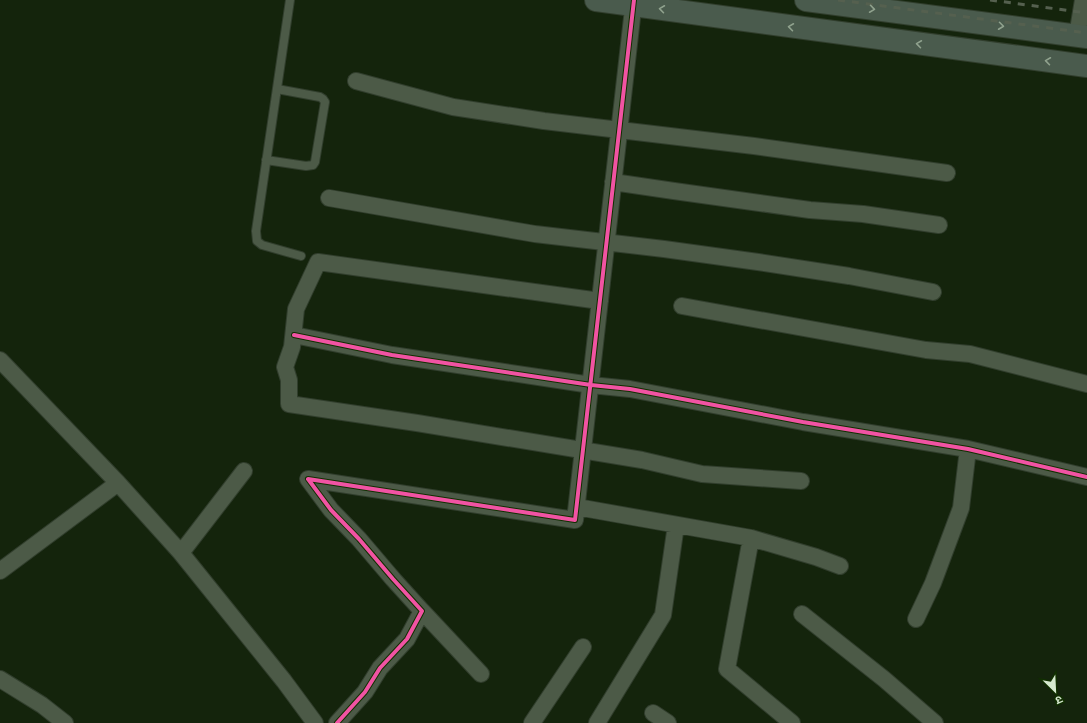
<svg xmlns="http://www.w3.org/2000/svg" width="1087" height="723" font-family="'Golos Text','Noto Sans Devanagari',sans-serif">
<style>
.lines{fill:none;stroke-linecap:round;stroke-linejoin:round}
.service-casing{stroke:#313e2d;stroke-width:10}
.minor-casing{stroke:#313e2d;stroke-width:18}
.primary-casing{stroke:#313e2d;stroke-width:24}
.service{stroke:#4c5a47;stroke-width:8}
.minor{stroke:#4c5a47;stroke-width:16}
.primary{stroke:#4a5b4d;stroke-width:22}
.rail{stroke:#55604f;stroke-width:3;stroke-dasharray:7 7;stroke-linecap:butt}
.cycleway-casing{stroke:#112f01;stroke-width:6}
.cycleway{stroke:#f153a3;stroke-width:4}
.oneway{stroke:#90a28e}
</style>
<rect width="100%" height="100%" fill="#14240c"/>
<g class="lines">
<defs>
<path id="service" d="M290,0l-34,231 1,10 5,4 39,11
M266,160l40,6 7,-1 2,-3 10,-60 -2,-3 -3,-2 -43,-8"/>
<path id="minor" d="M1077,36l6,-36
M356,81l97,26 91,14 210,25 193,27
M613,182l61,9 136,19 53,4 76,11
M329,198l206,36 129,15 94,13 91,14 84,16
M600,301l-282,-39 -22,47 -4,38 -7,20 4,13v24l128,19 225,37 60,14 99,7
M682,306l244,44 44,4 117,30
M294,335l98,20 199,30 39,4 173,33 165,27 119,28
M0,360l118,123 63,70 103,128 31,42
M577,507l174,31 -24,131 65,54
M751,538l65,19 24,9
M181,553l63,-82
M0,571l118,-88
M422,611l59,63
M802,614l82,65 51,44
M916,619l17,-36 28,-75 7,-59
M0,679l42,26 23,18
M653,713l15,10
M337,723l28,-31 15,-24 27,-29 15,-28 -29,-32 -34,-40 -28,-29 -23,-31 267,41 59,-520
M532,723l51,-76
M597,723l66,-108 13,-90"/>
<path id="primary" d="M596,0l491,66
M806,0l281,37"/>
</defs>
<use href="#service" class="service-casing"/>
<use href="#minor" class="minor-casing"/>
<use href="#primary" class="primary-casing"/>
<use href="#service" class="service"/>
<use href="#minor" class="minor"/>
<use href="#primary" class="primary"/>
<path class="rail" d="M838,0l249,33
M990,0l97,13"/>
<defs>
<path id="cycleway" d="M294,335l98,20 199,30 39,4 173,33 165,27 119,28
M337,723l28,-31 15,-24 27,-29 15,-28 -29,-32 -34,-40 -28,-29 -23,-31 267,41 59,-520"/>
</defs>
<use href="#cycleway" class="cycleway-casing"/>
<use href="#cycleway" class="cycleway"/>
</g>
<defs><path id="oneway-chevron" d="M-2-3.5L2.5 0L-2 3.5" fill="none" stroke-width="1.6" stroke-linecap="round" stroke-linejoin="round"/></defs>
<g class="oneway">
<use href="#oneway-chevron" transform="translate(662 9) rotate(-172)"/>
<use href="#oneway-chevron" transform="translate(872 9) rotate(8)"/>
<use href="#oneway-chevron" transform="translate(1001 26) rotate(7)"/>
<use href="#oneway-chevron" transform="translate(791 27) rotate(-172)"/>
<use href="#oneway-chevron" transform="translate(919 44) rotate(-172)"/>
<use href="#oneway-chevron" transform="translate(1048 61) rotate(-172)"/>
</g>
<g transform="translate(1055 691) rotate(156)" stroke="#112f01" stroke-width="3" paint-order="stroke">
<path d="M0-3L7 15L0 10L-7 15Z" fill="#d6e9cf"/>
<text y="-6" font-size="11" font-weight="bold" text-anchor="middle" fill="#d6e9cf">उ</text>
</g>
</svg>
